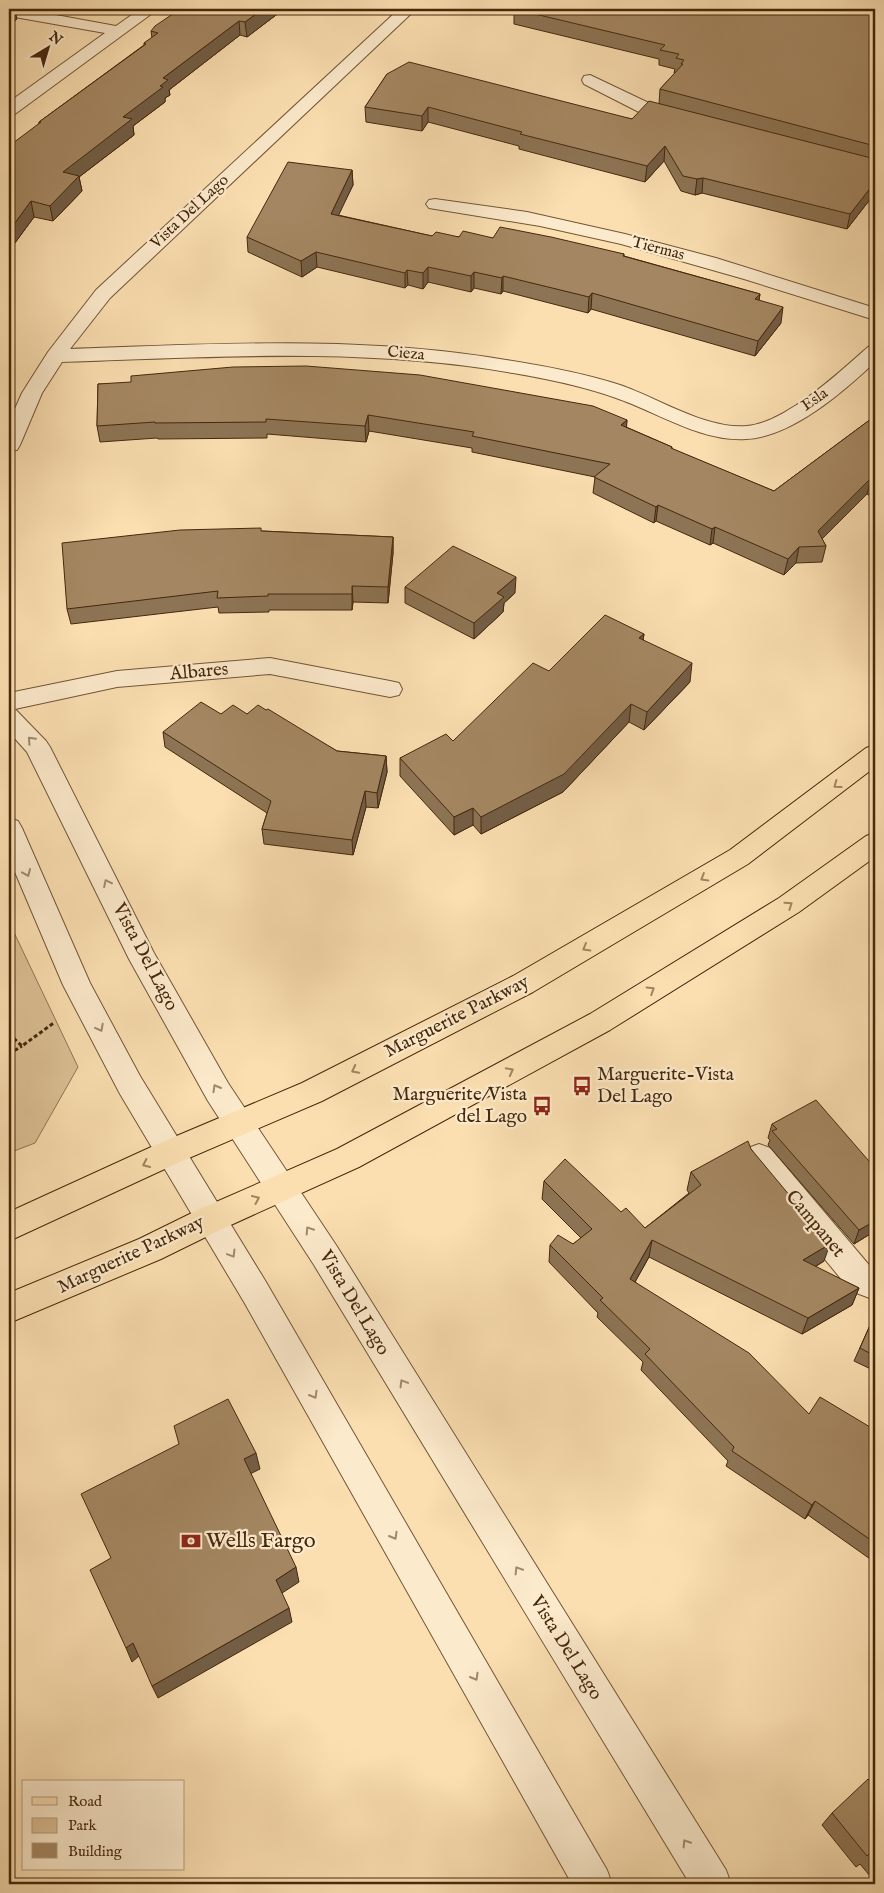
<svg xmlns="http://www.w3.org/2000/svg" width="884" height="1893" font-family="'IM FELL English',serif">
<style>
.green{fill:#dcc095;stroke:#907451}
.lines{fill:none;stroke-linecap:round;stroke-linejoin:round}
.minor-casing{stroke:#725636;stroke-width:2}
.major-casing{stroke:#45280d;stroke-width:2}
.path{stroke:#45280d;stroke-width:3;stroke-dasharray:4 2.5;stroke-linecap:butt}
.minor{fill:#fceacc;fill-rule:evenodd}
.major{fill:#fbdfb1;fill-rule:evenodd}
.wall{fill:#8d7454;stroke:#45280d}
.shaded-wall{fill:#735e45;stroke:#45280d}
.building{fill:#a48762;stroke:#45280d}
.oneway{stroke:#a0896c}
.oneway2{stroke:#a0845f}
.labels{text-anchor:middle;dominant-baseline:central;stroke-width:4.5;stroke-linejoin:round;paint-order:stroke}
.far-street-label{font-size:16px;fill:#45280d;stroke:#fceacc}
.street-label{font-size:19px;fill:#45280d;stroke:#fceacc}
.poi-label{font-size:19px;fill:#45280d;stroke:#fceacc;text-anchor:start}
.near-poi-label{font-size:22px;fill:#45280d;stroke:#fceacc;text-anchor:start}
</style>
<rect width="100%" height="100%" fill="#fbdfb1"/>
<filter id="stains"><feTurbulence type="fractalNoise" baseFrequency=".004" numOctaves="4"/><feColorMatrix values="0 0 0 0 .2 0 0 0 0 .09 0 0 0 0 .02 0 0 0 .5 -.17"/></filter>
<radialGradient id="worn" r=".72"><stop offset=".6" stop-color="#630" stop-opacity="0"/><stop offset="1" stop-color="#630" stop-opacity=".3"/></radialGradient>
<path class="green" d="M9,922l69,145 -43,76 -26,10z"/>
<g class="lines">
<defs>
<path id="minor" d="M9,9h14l93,17 24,-17h18l-143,105 -6,1v-13l96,-69 -96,-17z
M399,9h17l-306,289 -40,51c145,-5 292,-14 436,11 38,6 77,13 114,25 38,13 87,45 127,41 38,-3 93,-54 121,-79l7,-2v17c-32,30 -83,75 -129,77 -45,3 -89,-27 -130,-41 -33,-12 -68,-19 -103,-25 -149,-26 -301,-16 -451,-11l-20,31 -22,52 -3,5 -8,1v-29l13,-29 26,-41 48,-62z
M590,75l61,29 35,9 3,4 -3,4 -6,1 -41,-10 -55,-28 -2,-4 2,-4z
M435,199l92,13 98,22 91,24 159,50v12l-131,-41 -123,-35 -81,-18 -111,-18 -3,-4 3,-4z
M270,658l120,23 9,2 3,6 -3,6 -9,2 -120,-23 -153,13 -102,22 31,32 4,6 104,206 74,130 108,162 390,625 5,14h-41l-376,-619 -106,-164 -79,-142 -102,-207 -18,-20v-39l108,-22z
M9,818l9,3 4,7 68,155 50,93 126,206 341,588 5,14h-40l-328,-582 -124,-208 -57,-109 -54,-127z
M759,1144l11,4 105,124v28l-24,-9 -103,-125 -4,-9 4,-9z"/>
<path id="major" d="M875,745v22l-127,97 -215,128 -211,109 -140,60 -173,80v-29l151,-69 142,-60 211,-107 217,-126 136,-102z
M875,833v24l-76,55 -189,118 -251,137 -137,62 -61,30 -152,64v-30l130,-54 61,-30 137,-60 253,-135 189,-116 87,-62z"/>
</defs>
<use href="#minor" class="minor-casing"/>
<use href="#major" class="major-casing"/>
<path class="path" d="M9,1034l13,12 33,-24
M9,1054l13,-8"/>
<use href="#minor" class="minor"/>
<use href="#major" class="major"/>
</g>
<path class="wall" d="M284,9l-37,28 -7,-2 -71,55 1,5 -5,3v4l-32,24 1,9 -55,42 3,14 -29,30 -19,-4 -25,34 30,-129 105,-77v-2l8,-5 -1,-7z
M514,9h361v184l-28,36 -145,-36 -7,2 -14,-4 -17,-30 -19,21 -126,-33v-3l-91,-24 -6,9 -56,-9 -1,-15 22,-33 245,45 27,-15 1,-15 15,-16h-1l1,-4 -16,-4v-6l-145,-35z
M352,170l1,15 -15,30 94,21 61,2 131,16v2l136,38 -1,6 22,23 -26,33 -164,-47 -3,4 -85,-22 -2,3 -27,-6 -3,4 -43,-10 -5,7 -15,-4 -3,3 -88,-21 -15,10 -54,-25 -1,-15z
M98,384l529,36 -1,7 46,20v2l102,42 101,-75v83l-8,-5 -45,45 4,7 -4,16 -26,1 -12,12 -71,-32 -3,2 -54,-24 -2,2 -61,-30 2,-16 -123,-25v-4l-103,-17 -3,11 -99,-8v4l-109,1 -1,-1 -57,4 -3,-16z
M262,531l131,6v16l-5,50 -35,-1 -1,8h-83v2l-50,1 -1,-6 -147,17 -4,-15z
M405,587l110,6 -11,10 -1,9 -29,27 -69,-36z
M644,634l-1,6 47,42 -46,48 -15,-8 -66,70 -82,42 -8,-9 -19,10 -54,-59v-18l53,-17 96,-70z
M266,710l71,41 49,5 1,16 -9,36 -12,-1 -13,48 -89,-11 -2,-15 5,-16 -102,-66 -2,-15 58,-18h26z
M772,1124l103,44v63l-21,13 -86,-99 2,-5 -2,-2z
M751,1149l73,112 -9,6 44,21 -7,17 -50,29 -153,-77 -14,25 174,132 66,16v129l-2,2 -65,-46 -3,4 -79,-53 2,-5 -87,-91 2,-8 -46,-45 1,-4 -49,-51 1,-17 23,-1 8,-6 -39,-39 2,-18 77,31 24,16 44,-35 -2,-3 4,-18z
M875,1314v57l-21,-10z
M875,1782v100l-15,-18 -4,3 -34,-42 10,-12z"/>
<path class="shaded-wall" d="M10,9h5l2,10 -8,8v-17z
M263,9h21l-37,28 -2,-15z
M239,21l1,14 -71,55 1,5 -5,3v4l-32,24 1,9 -55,42 3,14 -29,30 -3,-15 13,-34 60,-55 37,-31 3,-8z
M428,107v15l-6,9v-15z
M665,146l-1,15 -19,21 2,-16z
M352,170l1,15 -21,44 -1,-15z
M703,178l-1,15 -7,2 2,-16z
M875,182v11l-28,36 3,-15z
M31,201l3,16 -25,34v-20z
M316,252l1,15 -15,10 -1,-16z
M428,267v15l-5,7v-16z
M407,270l1,15 -3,3v-15z
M474,272v16l-3,4v-16z
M503,276v15l-2,3 1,-16z
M592,293l-1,16 -3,4 1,-16z
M760,294l-3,15 -2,-10z
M783,307l-2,16 -26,33 3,-15z
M368,415l1,16 -3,11 -1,-16z
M627,420l-1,16 -5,-11z
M871,478l-4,16 -53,53 4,-16z
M658,505l-2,16 -2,2 2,-16z
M715,527l-2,16 -3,2 2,-16z
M393,537v16l-5,50v-16z
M799,547l-3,16 -12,12 4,-16z
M516,577l-1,16 -11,10 -1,9 -29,27v-16l23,-30z
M352,586l1,16 -1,8z
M644,634l-3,18 -2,-14z
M692,663l-2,19 -46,48 3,-18z
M631,704l-2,18 -66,70 -82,42v-17z
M386,756l1,16 -9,36 -1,-15z
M365,791l1,16 -13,48 -1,-15z
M473,808v17l-19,10v-18z
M875,1221v10l-21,13 5,-14z
M652,1240l-3,17 -22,39 3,-17z
M830,1244l-6,17 -27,17 6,-18z
M859,1288l-7,17 -50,29 6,-16z
M256,1453l4,16 -12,6 -4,-16z
M815,1501l-7,14 -3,4 7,-14z
M296,1567l3,15 -20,13 -3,-15z
M289,1608l3,14 -134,76 -6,-12z
M133,1643l6,13 -7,6 -6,-14z"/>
<path class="building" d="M180,9h83l-18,13 -6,-1 -76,57 5,2 -8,6 3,1 -40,30 9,2 -69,53 16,4 -29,30 -19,-5 -22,30v-85l32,-24h-2l107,-78 -2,-1 14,-10 -7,-2 4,-5z
M514,9h361v137l-215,-57 23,-25h-2l3,-4 -8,-2 3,-4 -19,-4 5,-5z
M409,62l223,57 17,-18 226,58v23l-25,32 -147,-36 -6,1 -14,-3 -18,-30 -18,20 -127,-32 2,-2 -94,-25 -6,9 -57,-9 22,-33z
M288,162l64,8 -21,44 101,22 4,-4 23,5 4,-6 30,7 7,-11 51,10 73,17 -1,2 137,38 -5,5 28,8 -25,34 -166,-48 -3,4 -86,-21 -1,2 -28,-6 -3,4 -43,-9 -5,6 -16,-3 -2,3 -89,-21 -15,9 -54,-24z
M306,366l114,9 173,31 34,14 -6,5 51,22 -1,1 103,43 101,-75v65l-4,-3 -53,53 8,15 -27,1 -11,12 -73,-32 -3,2 -54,-24 -2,2 -62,-30 16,-13 -138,-28 2,-4 -106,-17 -3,11 -99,-7v3l-111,1v-1l-58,4 1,-42 33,-2v-6l102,-9z
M261,528v3l132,6 -5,50 -36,-1v8h-84v2l-51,2 1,-7 -151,18 -5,-66 118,-13z
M453,546l63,31 -19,16 7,4 -30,26 -69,-36z
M605,615l39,19 -5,4 53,25 -45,49 -16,-8 -67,70 -83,43 -8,-9 -19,9 -54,-59 46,-24 7,7 80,-78 16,8z
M201,702l20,12 12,-9 14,9 11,-9 8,5 2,-1 69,42 49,5 -9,37 -12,-2 -13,49 -90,-11 9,-28 -108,-69z
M816,1100l59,68v53l-16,9 -87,-99 5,-2 -5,-5z
M748,1141l3,8 79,95 -27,16 56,28 -51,30 -156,-78 -22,39 119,74 60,61 11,-17 55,33v113l-60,-42 -3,4 -80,-54 2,-4 -89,-93 5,-5 -50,-49 3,-2 -53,-53 8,-10 15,9 19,-15 -48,-48 21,-22 56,53 5,-4 19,20 56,-43 -10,-13z
M875,1314v42l-15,-8z
M228,1399l28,54 -12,6 52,108 -20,13 13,28 -137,78 -19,-43 -7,5 -36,-78 21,-12 -30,-64 98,-50 -5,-18z
M868,1779l5,6 2,-3v75l-4,-5 -4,4 -35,-43z"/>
<defs><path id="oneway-chevron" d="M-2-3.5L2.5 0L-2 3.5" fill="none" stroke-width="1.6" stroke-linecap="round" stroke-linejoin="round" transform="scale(1.25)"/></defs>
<g class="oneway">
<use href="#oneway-chevron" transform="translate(31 740) rotate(-133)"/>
<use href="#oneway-chevron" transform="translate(27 873) rotate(67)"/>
<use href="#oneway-chevron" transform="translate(107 883) rotate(-116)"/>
<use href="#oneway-chevron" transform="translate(100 1028) rotate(62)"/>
<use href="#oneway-chevron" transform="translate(216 1088) rotate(-120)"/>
<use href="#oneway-chevron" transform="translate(309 1230) rotate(-123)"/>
<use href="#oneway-chevron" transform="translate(232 1254) rotate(59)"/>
<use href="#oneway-chevron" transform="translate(403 1383) rotate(-121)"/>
<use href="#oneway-chevron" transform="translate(314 1395) rotate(60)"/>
<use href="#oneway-chevron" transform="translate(394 1536) rotate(60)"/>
<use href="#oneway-chevron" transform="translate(518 1570) rotate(-122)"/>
<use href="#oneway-chevron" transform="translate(475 1677) rotate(60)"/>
<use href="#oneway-chevron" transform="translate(686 1843) rotate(-122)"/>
</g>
<g class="oneway2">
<use href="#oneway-chevron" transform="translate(837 785) rotate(144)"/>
<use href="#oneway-chevron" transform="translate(704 878) rotate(149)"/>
<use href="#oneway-chevron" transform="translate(789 905) rotate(-34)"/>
<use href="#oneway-chevron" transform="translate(586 948) rotate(150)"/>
<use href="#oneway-chevron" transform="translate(651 990) rotate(-32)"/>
<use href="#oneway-chevron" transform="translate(355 1070) rotate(153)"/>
<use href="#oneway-chevron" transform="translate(510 1071) rotate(-28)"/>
<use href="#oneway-chevron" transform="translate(146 1164) rotate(155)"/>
<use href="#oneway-chevron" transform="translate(256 1199) rotate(-24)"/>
</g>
<defs>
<symbol id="bus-bare" viewBox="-9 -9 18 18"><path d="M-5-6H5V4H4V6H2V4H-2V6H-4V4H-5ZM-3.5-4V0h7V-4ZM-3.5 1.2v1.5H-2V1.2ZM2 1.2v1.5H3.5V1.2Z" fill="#8f2418" stroke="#fceacc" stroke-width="2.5" paint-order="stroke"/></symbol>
<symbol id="bank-bare" viewBox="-9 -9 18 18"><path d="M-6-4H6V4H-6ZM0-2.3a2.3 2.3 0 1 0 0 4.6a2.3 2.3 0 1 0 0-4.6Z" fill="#8f2418" stroke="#fceacc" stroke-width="2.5" paint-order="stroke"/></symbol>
</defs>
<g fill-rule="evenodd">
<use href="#bus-bare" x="568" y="1072" width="28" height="28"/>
<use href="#bus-bare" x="528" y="1092" width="28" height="28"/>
<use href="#bank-bare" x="177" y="1527" width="28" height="28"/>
</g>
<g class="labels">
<g class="far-street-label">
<text transform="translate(190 212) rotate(-43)">Vista Del Lago</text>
<text transform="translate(658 249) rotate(15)">Tiermas</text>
<text transform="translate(406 354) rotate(5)">Cieza</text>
<text transform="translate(815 400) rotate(-35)">Esla</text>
</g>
<g class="street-label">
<text transform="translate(199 672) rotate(-5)">Albares</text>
<text transform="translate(145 957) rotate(62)">Vista Del Lago</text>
<text transform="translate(457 1017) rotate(-27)">Marguerite Parkway</text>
<text transform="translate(815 1224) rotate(50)">Campanet</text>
<text transform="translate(131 1255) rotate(-25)">Marguerite Parkway</text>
<text transform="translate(354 1303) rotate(59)">Vista Del Lago</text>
<text transform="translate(566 1648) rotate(58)">Vista Del Lago</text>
</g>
<g class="poi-label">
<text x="597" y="1075">Marguerite-Vista<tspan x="597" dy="22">Del Lago</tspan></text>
<text x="527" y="1095" text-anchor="end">Marguerite/Vista<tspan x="527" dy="22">del Lago</tspan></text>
</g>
<g class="near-poi-label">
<text x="206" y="1541">Wells Fargo</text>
</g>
</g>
<rect width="884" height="1893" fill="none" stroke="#fbdfb1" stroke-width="30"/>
<rect x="10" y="10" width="864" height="1873" fill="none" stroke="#45280d" stroke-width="2.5"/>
<rect x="15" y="15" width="854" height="1863" fill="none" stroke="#45280d"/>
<rect x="22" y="1780" width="162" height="90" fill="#fceacc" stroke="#b39c80"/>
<rect x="32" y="1797" width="25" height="8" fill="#fbdfb1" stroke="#b39c80"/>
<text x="68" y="1806" font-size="15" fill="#45280d">Road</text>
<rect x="32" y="1818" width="25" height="15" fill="#dcc095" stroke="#b39c80"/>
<text x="68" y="1830" font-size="15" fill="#45280d">Park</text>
<rect x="32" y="1843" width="25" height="15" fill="#a48762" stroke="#b39c80"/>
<text x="68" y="1856" font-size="15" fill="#45280d">Building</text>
<g transform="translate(48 48) rotate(38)" stroke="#fceacc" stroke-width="4" paint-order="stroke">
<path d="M0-4L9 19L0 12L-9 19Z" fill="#45280d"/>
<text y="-8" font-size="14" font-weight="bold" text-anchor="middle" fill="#45280d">N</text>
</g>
<rect width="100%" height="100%" filter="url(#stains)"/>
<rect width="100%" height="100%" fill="url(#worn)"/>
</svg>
